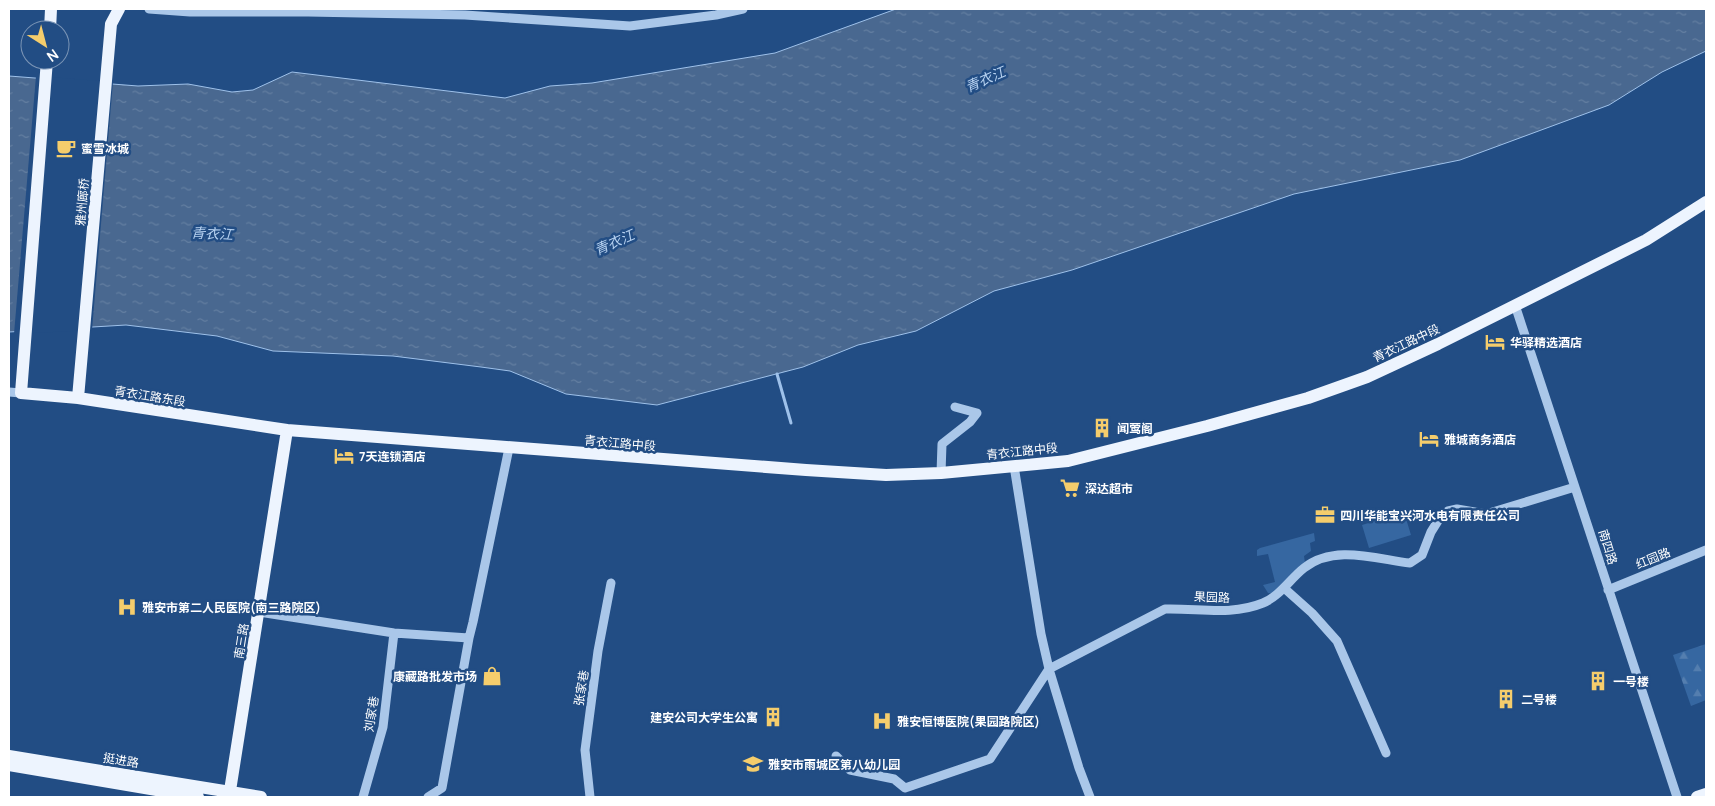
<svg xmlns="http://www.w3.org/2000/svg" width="1715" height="806" font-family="Manrope,'Noto Sans SC',sans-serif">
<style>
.green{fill:#3667a1}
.forest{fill:url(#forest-firs)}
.water{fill:url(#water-ripples);stroke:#9ec1ea}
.pier{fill:#224d84}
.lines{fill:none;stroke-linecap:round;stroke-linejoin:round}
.stream{stroke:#9ec1ea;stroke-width:3}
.minor{stroke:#aac7e9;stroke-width:9}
.major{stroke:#edf4fe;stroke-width:12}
.labels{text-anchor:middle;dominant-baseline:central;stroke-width:5;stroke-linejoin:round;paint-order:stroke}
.poi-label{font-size:12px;font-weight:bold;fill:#fff;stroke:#224d84;text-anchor:start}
.street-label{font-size:12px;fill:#fff;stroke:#224d84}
.water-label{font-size:14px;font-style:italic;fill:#b6d1f0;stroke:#224d84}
</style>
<defs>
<pattern id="forest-firs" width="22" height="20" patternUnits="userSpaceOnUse" patternTransform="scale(1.25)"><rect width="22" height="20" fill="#3667a1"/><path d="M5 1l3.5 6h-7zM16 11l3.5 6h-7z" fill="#547eaf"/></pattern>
<pattern id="water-ripples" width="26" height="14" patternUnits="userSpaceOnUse" patternTransform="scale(1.25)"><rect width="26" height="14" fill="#496890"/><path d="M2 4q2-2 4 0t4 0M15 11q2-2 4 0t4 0" fill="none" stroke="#647fa1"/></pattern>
</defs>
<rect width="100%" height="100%" fill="#224d84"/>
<path class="green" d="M1404,512l7,23 -42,13 -7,-23z
M1314,533l1,8 -5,2 1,8 -7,5 1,7 -32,31 -5,-1 -5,-8 12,-3 -7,-28 -11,2v-6l3,-2z"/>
<path class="forest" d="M1706,644v56l-15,6 -18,-51z"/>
<path class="water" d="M896,9h810v42l-44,21 -53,33 -149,55 -166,34 -222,76 -78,21 -78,40 -58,14 -55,22 -146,38 -91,-11 -56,-23 -29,-4 -88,-11 -120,-5 -56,-15 -91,-11 -117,7v-256l129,10 50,-2 44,8 21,-2 39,-18 213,26 45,-12 42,-3 183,-30z"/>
<path class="pier" d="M36,76l77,6 -21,248 -78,4z"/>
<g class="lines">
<path class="stream" d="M777,374l14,49"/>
<path class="minor" d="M149,9l41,3h118l157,3 165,11 86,-11 27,-6
M1515,305l162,492
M9,392l12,1
M1014,466l27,168 8,35 30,99 11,29
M941,473l1,-29 28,-22 7,-9 -22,-6
M1284,588l28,25 25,28 49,112
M1608,590l98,-40
M259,612l135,21 75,5
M836,756l14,14 44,9 11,9
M905,788l85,-29 59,-90 116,-60c34,-1 66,7 98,-6 17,-7 27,-24 41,-35 30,-24 72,-9 106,-5l12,-8 9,-23 10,-16 7,-5 9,-2 29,5 89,-27
M363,797l20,-70 11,-94
M428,797l14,-9 27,-150 4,-16 36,-174
M590,797l-5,-47 13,-99 13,-68"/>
<path class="major" d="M50,30l1,-21
M47,60l-26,333 57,5 209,32 519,40 80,5 55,-2 127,-12 139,-35 101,-28 59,-21 71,-33 208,-104 60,-38
M78,398l33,-374 8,-15
M9,756l252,41
M9,765l189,32
M229,797l58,-367
M1697,797l9,-3"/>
</g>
<defs>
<symbol id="cafe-bare" viewBox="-9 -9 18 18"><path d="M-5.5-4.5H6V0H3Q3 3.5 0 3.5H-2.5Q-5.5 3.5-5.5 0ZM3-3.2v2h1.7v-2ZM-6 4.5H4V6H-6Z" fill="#f5cd6c" stroke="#224d84" stroke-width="2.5" paint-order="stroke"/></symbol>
<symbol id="hotel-bare" viewBox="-9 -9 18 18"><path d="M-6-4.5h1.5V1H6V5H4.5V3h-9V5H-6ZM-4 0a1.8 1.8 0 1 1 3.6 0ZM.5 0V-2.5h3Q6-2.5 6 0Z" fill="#f5cd6c" stroke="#224d84" stroke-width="2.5" paint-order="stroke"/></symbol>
<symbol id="building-bare" viewBox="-9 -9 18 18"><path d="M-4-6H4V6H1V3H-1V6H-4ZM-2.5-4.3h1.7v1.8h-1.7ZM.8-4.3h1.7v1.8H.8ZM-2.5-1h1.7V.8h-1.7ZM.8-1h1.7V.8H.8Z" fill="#f5cd6c" stroke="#224d84" stroke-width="2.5" paint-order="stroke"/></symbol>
<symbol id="supermarket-bare" viewBox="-9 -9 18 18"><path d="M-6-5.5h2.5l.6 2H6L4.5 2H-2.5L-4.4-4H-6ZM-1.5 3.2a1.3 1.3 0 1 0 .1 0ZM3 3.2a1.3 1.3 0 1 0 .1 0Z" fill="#f5cd6c" stroke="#224d84" stroke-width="2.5" paint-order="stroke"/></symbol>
<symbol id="office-bare" viewBox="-9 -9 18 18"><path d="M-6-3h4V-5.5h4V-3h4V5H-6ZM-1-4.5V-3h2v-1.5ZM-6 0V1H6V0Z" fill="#f5cd6c" stroke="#224d84" stroke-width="2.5" paint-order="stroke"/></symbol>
<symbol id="hospital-bare" viewBox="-9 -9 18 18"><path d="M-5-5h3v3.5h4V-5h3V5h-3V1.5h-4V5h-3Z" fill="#f5cd6c" stroke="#224d84" stroke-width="2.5" paint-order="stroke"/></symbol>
<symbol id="shop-bare" viewBox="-9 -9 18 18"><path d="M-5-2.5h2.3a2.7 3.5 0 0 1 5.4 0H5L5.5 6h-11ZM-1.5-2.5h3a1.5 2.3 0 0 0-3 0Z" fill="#f5cd6c" stroke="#224d84" stroke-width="2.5" paint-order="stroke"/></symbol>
<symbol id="school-bare" viewBox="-9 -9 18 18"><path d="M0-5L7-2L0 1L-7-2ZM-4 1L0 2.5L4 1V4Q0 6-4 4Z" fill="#f5cd6c" stroke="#224d84" stroke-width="2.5" paint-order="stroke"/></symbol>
</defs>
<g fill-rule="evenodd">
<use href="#cafe-bare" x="52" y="134" width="28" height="28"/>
<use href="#hotel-bare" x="1481" y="328" width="28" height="28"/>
<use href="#building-bare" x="1088" y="414" width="28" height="28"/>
<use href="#hotel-bare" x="1415" y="425" width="28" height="28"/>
<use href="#hotel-bare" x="330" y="442" width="28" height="28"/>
<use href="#supermarket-bare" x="1056" y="474" width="28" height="28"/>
<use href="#office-bare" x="1311" y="501" width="28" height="28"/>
<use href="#hospital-bare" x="113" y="593" width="28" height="28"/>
<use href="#shop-bare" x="478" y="662" width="28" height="28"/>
<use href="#building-bare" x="1584" y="667" width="28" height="28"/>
<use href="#building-bare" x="1492" y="685" width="28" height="28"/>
<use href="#building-bare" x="759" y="703" width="28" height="28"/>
<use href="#hospital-bare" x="868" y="707" width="28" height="28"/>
<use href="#school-bare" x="739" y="750" width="28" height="28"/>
</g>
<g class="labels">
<g class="poi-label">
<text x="81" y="148">蜜雪冰城</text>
<text x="1510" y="342">华驿精选酒店</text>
<text x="1117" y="428">闻莺阁</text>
<text x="1444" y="439">雅城商务酒店</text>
<text x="359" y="456">7天连锁酒店</text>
<text x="1085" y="488">深达超市</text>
<text x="1340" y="515">四川华能宝兴河水电有限责任公司</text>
<text x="142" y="607">雅安市第二人民医院(南三路院区)</text>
<text x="477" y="676" text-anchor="end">康藏路批发市场</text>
<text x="1613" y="681">一号楼</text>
<text x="1521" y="699">二号楼</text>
<text x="758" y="717" text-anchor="end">建安公司大学生公寓</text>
<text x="897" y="721">雅安恒博医院(果园路院区)</text>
<text x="768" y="764">雅安市雨城区第八幼儿园</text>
</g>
<g class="street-label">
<text transform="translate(82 202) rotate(-85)">雅州廊桥</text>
<text transform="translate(1406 343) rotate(-25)">青衣江路中段</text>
<text transform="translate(150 396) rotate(9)">青衣江路东段</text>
<text transform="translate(620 443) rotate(5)">青衣江路中段</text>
<text transform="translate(1022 451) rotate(-6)">青衣江路中段</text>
<text transform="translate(1608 547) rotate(73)">南四路</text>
<text transform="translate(1653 558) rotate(-22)">红园路</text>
<text transform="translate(1212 597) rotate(2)">果园路</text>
<text transform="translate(241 641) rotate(-81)">南三路</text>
<text transform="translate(581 688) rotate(-81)">张家巷</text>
<text transform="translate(371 714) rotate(-81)">刘家巷</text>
<text transform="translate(121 760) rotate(9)">挺进路</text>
</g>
<g class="water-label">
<text transform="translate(985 79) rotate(-24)">青衣江</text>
<text transform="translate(212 233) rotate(3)">青衣江</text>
<text transform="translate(614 242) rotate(-24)">青衣江</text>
</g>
</g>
<rect width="1715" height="806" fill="none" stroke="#ffffff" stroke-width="20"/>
<g transform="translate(45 45) rotate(144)"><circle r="24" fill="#224d84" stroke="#7a94b5"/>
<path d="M0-4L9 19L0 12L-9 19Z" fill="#f5cd6c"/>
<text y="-8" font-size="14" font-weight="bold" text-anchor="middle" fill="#ffffff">N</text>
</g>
</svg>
